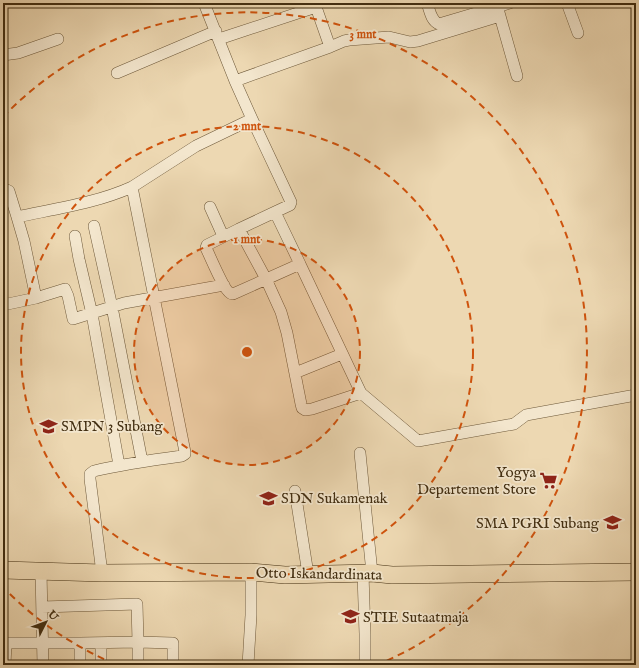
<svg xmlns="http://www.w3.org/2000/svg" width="639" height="668" font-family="'IM FELL English',serif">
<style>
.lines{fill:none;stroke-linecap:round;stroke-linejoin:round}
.street-casing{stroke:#6d5839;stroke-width:12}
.primary-casing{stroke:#422e11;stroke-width:18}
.street{stroke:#f3e6cd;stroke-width:11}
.primary{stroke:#edd8b2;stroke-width:17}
.ring{fill:none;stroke:#cf530d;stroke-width:2;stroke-dasharray:7 5}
.labels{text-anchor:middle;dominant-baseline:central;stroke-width:3.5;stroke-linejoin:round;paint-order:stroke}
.poi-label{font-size:15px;fill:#422e11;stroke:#f3e6cd;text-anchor:start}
.street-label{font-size:15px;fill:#422e11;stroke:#f3e6cd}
.centre{fill:#cf530d;stroke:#f3e6cd;stroke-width:2}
.ring-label{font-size:12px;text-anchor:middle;font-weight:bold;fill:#cf530d;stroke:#f3e6cd;stroke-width:3.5;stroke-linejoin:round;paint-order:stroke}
</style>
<rect width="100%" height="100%" fill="#edd8b2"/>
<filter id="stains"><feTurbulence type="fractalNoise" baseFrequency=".005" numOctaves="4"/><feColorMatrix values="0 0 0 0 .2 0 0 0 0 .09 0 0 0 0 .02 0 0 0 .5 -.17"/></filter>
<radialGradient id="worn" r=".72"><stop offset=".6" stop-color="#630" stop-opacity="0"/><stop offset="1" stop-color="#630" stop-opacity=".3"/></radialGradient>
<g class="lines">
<defs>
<path id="street" d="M204,3l31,78 17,38 39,83 -1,3 -15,7 25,52
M427,3c3,8 4,18 12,21l71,-21
M567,3l11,30
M498,9l19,67
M219,39l97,-32 14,40
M3,55l15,-2 40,-14
M117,73l99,-42
M235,81l95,-34 14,-6 5,-1 40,-3 21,5 8,-1 82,-25
M3,190h4l2,1 8,26c37,-8 80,-14 115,-30l64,-41 56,-27
M210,207l13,29
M17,217l7,24 12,57
M94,226l18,81 30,154
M239,229l36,-17
M75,236l4,23 13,55 27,151
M3,305l33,-7 29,-9 3,7 5,23 51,-16 100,-18
M295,373l47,-19
M361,393l-49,16 -7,1 -3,-2 -1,-4 -14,-71 -6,-21 -15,-33 -27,-50 -32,16 -1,3c4,8 18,42 24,45 1,1 2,1 3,1l67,-30 61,129 57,48 96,-17 12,-9 110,-20
M360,453l12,120
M295,491l13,83
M41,571l2,94
M102,573l-12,-94v-5l4,-3c29,-7 58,-11 88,-15l3,-2v-2l-53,-265
M363,574l2,60v31
M5,665l1,-22h74l58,-1 -1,-38 -95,3
M80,665v-22
M101,665v-22
M138,665v-23l35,1v22
M248,665l3,-50v-43"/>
<path id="primary" d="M3,570l99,3 149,-1 34,3 87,-2 20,2 244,-3"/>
</defs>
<use href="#street" class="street-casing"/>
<use href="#primary" class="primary-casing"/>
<use href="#street" class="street"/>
<use href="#primary" class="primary"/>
</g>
<circle cx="247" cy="352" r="113" fill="#cf530d" fill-opacity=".12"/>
<g class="ring">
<circle cx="247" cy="352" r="113"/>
<circle cx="247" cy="352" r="226"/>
<path d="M115 664A339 339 0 0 1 3 587M3 117A339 339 0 1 1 379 664"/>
</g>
<defs>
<symbol id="school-bare" viewBox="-9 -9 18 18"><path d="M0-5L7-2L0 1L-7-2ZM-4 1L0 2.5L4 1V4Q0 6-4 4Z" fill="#8f2418" stroke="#f3e6cd" stroke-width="2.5" paint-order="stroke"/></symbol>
<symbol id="supermarket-bare" viewBox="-9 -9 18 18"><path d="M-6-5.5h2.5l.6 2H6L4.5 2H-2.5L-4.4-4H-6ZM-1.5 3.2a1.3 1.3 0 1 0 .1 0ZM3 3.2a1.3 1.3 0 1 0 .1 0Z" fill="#8f2418" stroke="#f3e6cd" stroke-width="2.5" paint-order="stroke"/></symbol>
<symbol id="university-bare" viewBox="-9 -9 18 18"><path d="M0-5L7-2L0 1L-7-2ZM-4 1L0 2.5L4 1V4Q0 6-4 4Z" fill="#8f2418" stroke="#f3e6cd" stroke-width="2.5" paint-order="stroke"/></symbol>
</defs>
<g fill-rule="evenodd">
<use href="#school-bare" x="36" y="414" width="25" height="25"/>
<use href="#supermarket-bare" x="536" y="468" width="25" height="25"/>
<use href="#school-bare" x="256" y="486" width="25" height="25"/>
<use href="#school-bare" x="600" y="510" width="25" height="25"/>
<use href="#university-bare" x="338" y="604" width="25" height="25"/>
</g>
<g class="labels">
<g class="poi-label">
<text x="61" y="426">SMPN 3 Subang</text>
<text x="536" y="472" text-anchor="end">Yogya<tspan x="536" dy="17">Departement Store</tspan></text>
<text x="281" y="498">SDN Sukamenak</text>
<text x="599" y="523" text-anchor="end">SMA PGRI Subang</text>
<text x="363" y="617">STIE Sutaatmaja</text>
</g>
<g class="street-label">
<text transform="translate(319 574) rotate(1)">Otto Iskandardinata</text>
</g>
</g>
<circle cx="247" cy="352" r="6" class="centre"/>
<g class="ring-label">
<text x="363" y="38">3 mnt</text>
<text x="247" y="130">2 mnt</text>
<text x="247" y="243">1 mnt</text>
</g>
<rect width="639" height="668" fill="none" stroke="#edd8b2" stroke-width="16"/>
<rect x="4" y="4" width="631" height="660" fill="none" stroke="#422e11" stroke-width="2"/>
<rect x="8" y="8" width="623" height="652" fill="none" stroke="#422e11"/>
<g transform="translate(46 622) rotate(48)" stroke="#f3e6cd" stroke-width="3" paint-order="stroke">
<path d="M0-3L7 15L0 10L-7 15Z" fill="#422e11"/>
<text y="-6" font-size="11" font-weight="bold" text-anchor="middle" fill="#422e11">U</text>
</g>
<rect width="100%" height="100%" filter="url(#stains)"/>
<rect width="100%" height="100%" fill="url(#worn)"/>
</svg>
